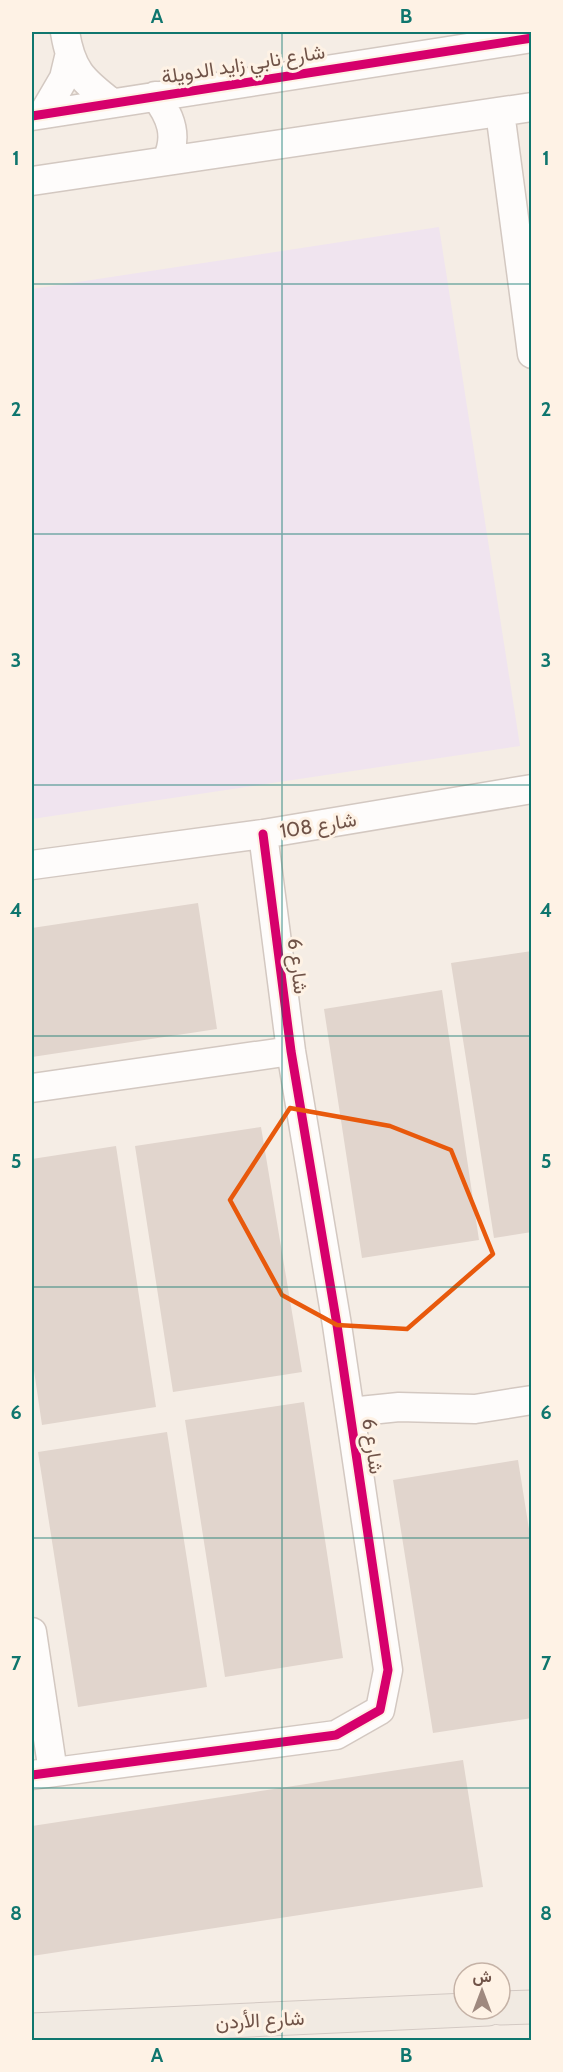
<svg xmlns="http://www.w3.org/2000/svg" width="563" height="2072" font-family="Cabin,Vazirmatn,sans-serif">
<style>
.education{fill:#f0e4ef}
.building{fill:#e1d5cd}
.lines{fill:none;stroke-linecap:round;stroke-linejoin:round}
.minor-casing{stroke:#d3c8c1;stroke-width:31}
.major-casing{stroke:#d3c9c3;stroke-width:35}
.minor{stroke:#fefcfb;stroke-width:28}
.major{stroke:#f1eae2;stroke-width:33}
.cycleway-casing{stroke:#fef2e5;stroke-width:13}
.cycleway{stroke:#d6006c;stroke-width:9}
.marked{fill:none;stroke:#e8590c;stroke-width:4.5;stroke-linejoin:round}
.grid{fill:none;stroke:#0f766e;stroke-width:1.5;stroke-opacity:0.55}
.labels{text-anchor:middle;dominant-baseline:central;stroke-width:6;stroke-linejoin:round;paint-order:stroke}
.street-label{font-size:20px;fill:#705348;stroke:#fef2e5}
.neatline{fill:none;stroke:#0f766e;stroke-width:2}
.grid-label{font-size:20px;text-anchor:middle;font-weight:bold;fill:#0f766e}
</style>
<rect width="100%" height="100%" fill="#f5ede5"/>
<path class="education" d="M439,227l81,519 -488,73v-530z"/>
<path class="building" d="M198,903l19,126 -185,28v-129z
M532,951v281l-38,6 -43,-275z
M442,990l37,250 -117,18 -38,-249z
M261,1127l41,245 -129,20 -38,-246z
M116,1146l40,261 -114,18 -10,-68v-198z
M304,1402l39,256 -118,19 -40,-257z
M167,1432l40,255 -129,20 -40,-255z
M518,1460l14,88v170l-99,15 -40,-253z
M463,1760l20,127 -451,69v-130z"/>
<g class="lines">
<defs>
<path id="minor" d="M65,32c6,38 17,48 47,71
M155,96c16,20 24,41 11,65
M500,112l32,242
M43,114l21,-36 5,-21
M32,116l500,-78
M32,181l500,-74
M32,865l231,-31 269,-45
M32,1088l259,-37
M350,1412l49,-5 76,2 57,-9
M32,1632l21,140
M32,1775l304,-40 44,-25 8,-40 -51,-345 -46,-274 -28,-217"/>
<path id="major" d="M500,2008l32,-1
M32,2030l456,-21"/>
</defs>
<use href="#minor" class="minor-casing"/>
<use href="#major" class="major-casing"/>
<use href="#minor" class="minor"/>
<use href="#major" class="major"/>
<defs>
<path id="cycleway" d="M32,116l500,-78
M32,1775l304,-40 44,-25 8,-40 -51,-345 -46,-274 -28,-217"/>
</defs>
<use href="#cycleway" class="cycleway-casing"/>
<use href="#cycleway" class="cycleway"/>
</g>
<path class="marked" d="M290,1108l100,18 61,24 42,104 -86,75 -70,-4 -55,-30 -52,-95z"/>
<path class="grid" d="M282,32v2008M32,284h500M32,534h500M32,785h500M32,1036h500M32,1287h500M32,1538h500M32,1788h500"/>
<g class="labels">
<g class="street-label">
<text transform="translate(243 64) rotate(-9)">شارع نابي زايد الدويلة</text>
<text transform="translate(318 825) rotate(-9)">شارع 108</text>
<text transform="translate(298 966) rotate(83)">شارع 6</text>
<text transform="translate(373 1446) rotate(82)">شارع 6</text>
<text transform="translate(260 2020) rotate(-3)">شارع الأردن</text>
</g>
</g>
<rect width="563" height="2072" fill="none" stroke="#fef2e5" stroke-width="66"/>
<g transform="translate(482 1991)"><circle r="28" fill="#fef2e5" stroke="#c5b2a6" stroke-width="1.5"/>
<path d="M0-4.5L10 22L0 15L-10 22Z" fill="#9f897f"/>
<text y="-9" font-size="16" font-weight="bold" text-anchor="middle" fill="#705348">ش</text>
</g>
<rect x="33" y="33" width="497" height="2006" class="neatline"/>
<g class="grid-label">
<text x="157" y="23">A</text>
<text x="406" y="23">B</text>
<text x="16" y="165">1</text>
<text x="546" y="165">1</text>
<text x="16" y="416">2</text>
<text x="546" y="416">2</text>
<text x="16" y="667">3</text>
<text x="546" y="667">3</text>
<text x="16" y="917">4</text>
<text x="546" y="917">4</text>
<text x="16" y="1168">5</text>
<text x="546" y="1168">5</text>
<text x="16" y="1419">6</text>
<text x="546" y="1419">6</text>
<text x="16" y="1670">7</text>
<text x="546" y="1670">7</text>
<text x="16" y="1920">8</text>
<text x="546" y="1920">8</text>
<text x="157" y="2062">A</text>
<text x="406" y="2062">B</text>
</g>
</svg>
